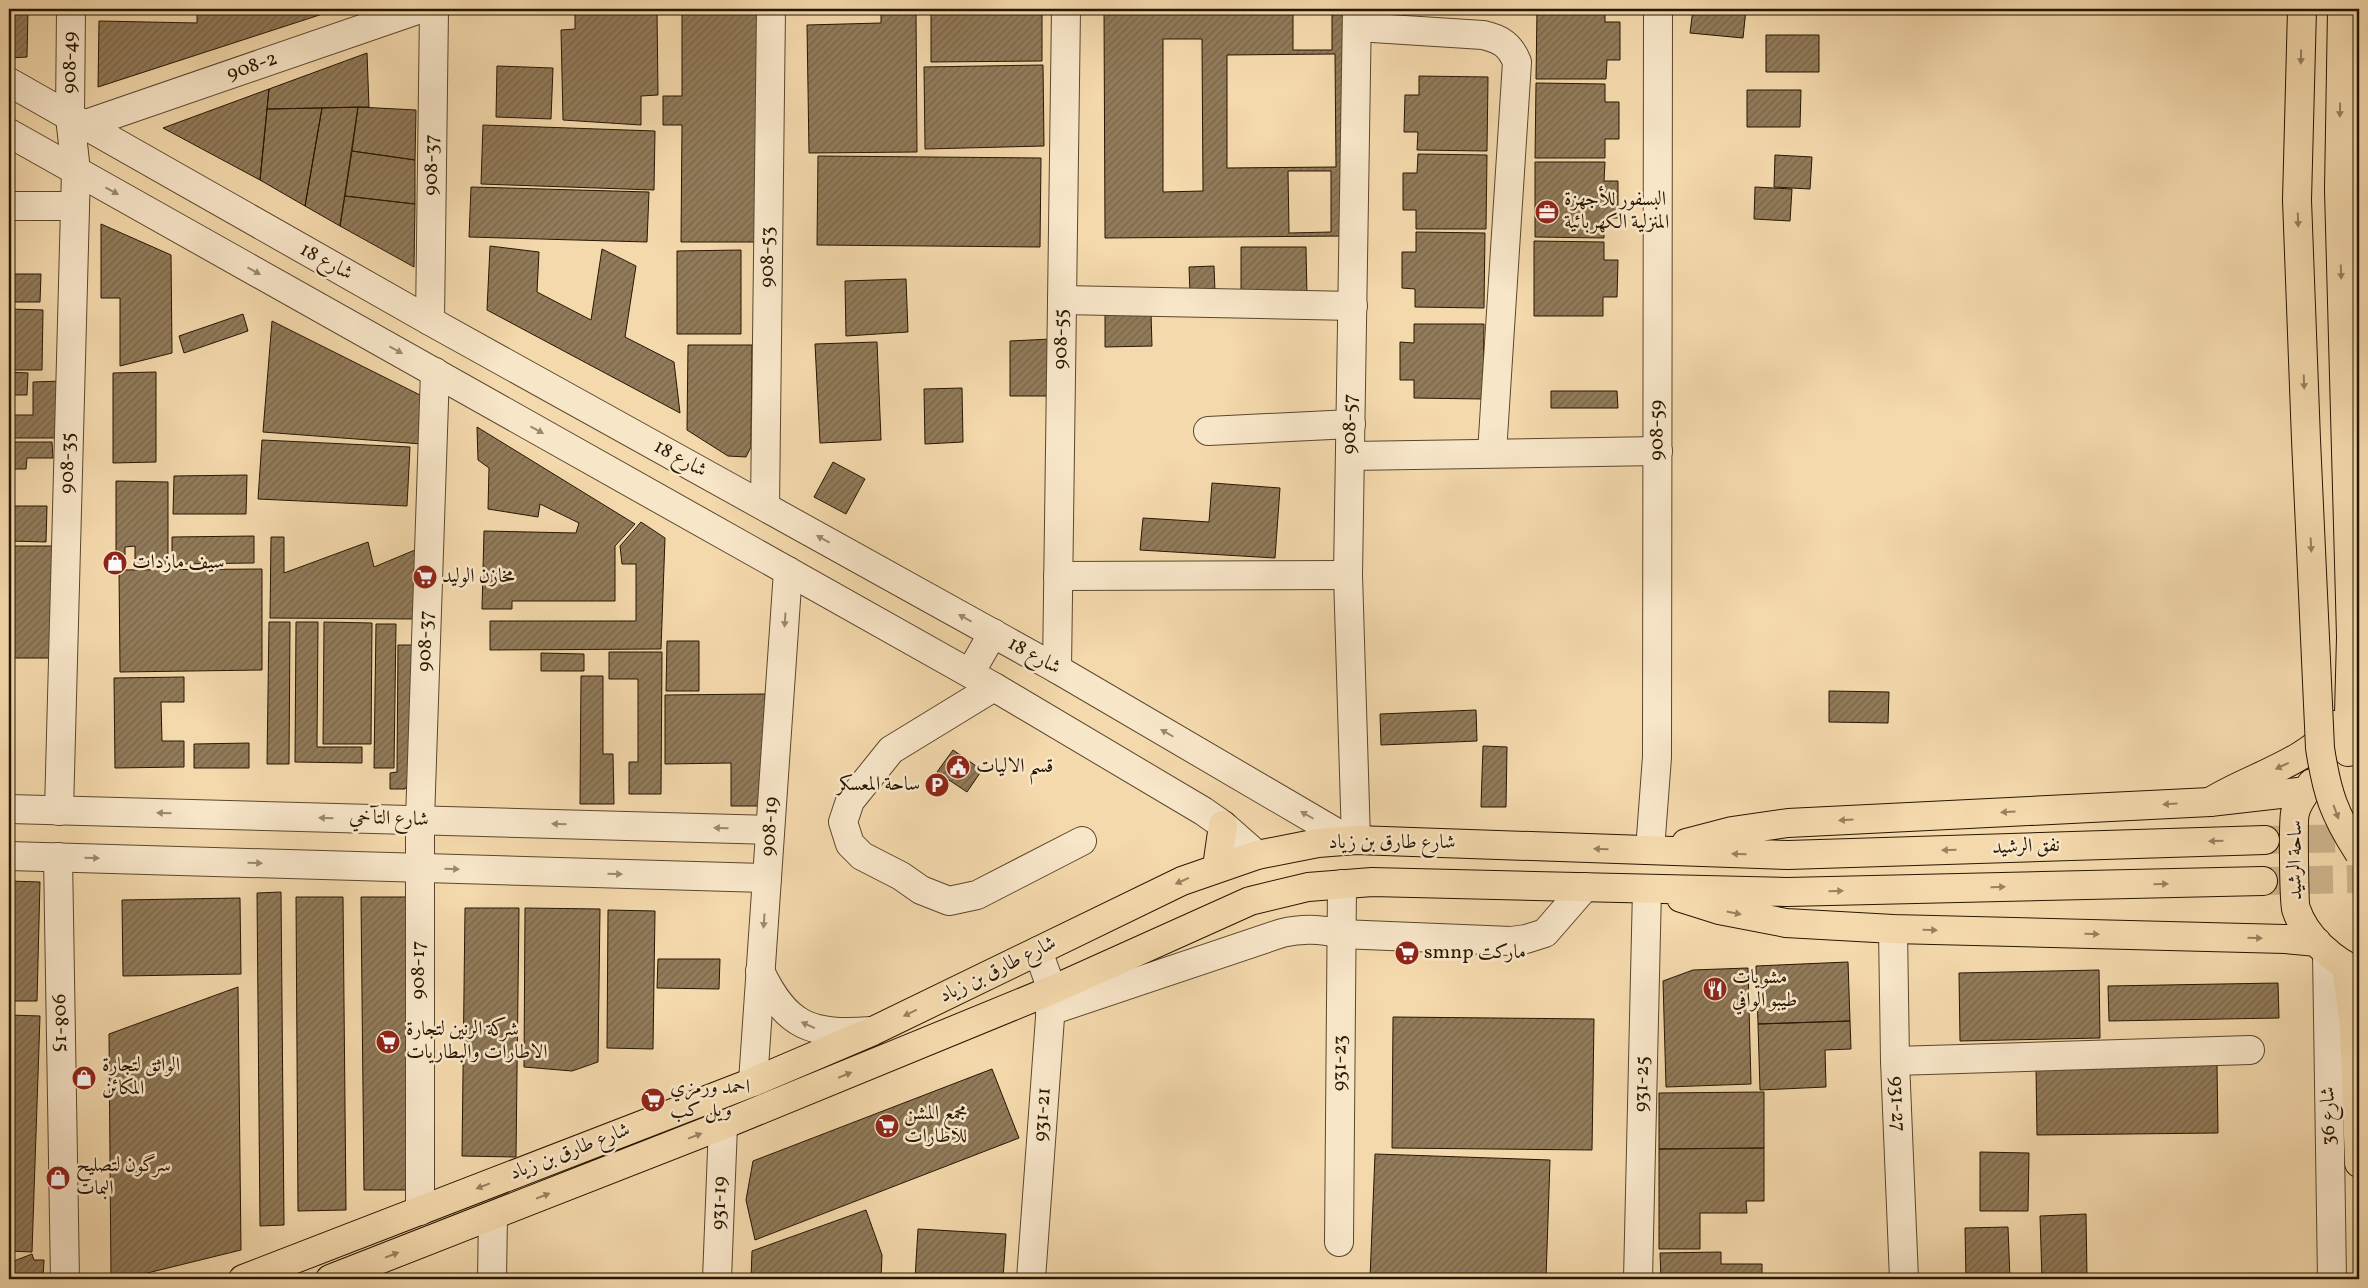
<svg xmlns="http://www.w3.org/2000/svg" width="2368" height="1288" font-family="Vollkorn,Amiri,serif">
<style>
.building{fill:url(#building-hatch);stroke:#271601;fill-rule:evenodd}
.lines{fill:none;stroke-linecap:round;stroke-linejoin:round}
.major-tunnel{stroke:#cbb28a;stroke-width:28;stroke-dasharray:28 14;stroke-linecap:butt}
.minor-casing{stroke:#5a472c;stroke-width:30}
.major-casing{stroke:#271601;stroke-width:30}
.highway-casing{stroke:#271601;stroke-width:30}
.minor{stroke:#f8e6c9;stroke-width:28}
.major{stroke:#f4d9ac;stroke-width:28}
.highway{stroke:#f4d9ac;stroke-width:28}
.highway-bridge-casing{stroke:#271601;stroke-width:30;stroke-linecap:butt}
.highway-bridge{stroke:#f4d9ac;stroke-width:28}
.oneway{fill:#98815f}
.oneway2{fill:#9a886f}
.labels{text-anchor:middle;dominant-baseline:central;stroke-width:5;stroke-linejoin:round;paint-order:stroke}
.street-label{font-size:20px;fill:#271601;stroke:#f8e6c9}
.poi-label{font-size:20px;fill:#271601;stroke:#f8e6c9;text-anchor:start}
</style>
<defs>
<pattern id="building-hatch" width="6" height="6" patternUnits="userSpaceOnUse" patternTransform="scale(1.25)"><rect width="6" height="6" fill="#927b5a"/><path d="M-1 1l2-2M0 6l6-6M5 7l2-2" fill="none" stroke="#776448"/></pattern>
</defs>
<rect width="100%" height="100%" fill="#f4d9ac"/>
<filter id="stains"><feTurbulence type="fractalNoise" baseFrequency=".004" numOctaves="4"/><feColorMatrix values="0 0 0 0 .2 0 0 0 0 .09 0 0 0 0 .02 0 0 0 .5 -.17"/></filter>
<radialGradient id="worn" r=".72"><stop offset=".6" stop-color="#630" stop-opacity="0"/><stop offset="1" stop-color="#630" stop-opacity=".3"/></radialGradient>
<path class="building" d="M9,9h19l-1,48 -18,1z
M197,9h141l-240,78 1,-66 98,2z
M575,9h82l1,86 -17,1v29l-78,-5 -2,-90 14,-1z
M682,9h75l-1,233h-75l1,-117h-19v-29h19z
M881,9h35l1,143 -108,1 -2,-128 74,-2z
M931,9h111v52l-111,1z
M1104,9h240l1,227 -240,2zM1163,39h39l1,152 -40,1z
M1293,9h39v41h-39z
M1441,9h70v2l-70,-1z
M1537,9h68v13h15v38h-13l-1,19h-70z
M1693,9h53l-3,29 -53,-5z
M1766,35h53v37h-53z
M367,53l2,54 -102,2 2,-20z
M1335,54l1,113 -109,1v-113z
M1043,65l1,81 -119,3 -1,-82z
M497,66l56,2 -2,51 -55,-2z
M1419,76l69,1 -1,74 -70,-1 1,-18h-14l1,-37h14z
M1536,83l69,1v18h14v37h-14v19h-70z
M269,89l-9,91 -97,-52z
M1747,90h54l-1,37h-53z
M358,107l58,3 -1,50 -63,-9z
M358,107l-18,119 -35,-20 17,-98z
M322,108l-17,98 -45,-26 7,-71z
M483,125l172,6 -1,59 -173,-6z
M352,151l63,9v44l-70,-8z
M1418,154l69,1 -1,74h-70v-19h-13v-37h14z
M1775,155l37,2 -2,32 -36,-2z
M818,156l223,2 -1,89 -223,-2z
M1535,162h70l-1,19h14v37h-14v20l-69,-1z
M1288,171h43v61l-42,1z
M471,187l178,5 -2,50 -178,-5z
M1755,187l37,2 -2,32 -36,-2z
M345,196l70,8 -1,63 -74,-41z
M101,224l70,31 1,98 -52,13v-68h-19z
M1416,232l69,1 -1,75 -69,-1v-18l-13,-1v-36h14z
M1534,241l70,1v18h14l-1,37h-14v19h-69z
M490,246l49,6 -2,40 54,28 11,-71 34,17 -11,71 49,25 6,51 -193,-103z
M1241,247h65l1,50 -66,1z
M741,250v84h-64v-83z
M1214,266l1,26 -25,1 -1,-26z
M9,274h32l-1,28h-31z
M906,279l2,53 -62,4 -1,-55z
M9,309l34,1 -1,60h-33z
M243,314l5,17 -64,22 -5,-17z
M1151,314l1,32 -47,1v-32z
M272,321l152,76 -2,47 -159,-12z
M1414,324h70l-1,75 -69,-1v-18h-14v-38l14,1z
M1051,339v57h-41v-55z
M877,342l4,98 -61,3 -5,-99z
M688,345h64l-1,102 -5,10 -18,-1 -41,-26z
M9,372l19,1 -1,22h-18z
M156,372v90l-43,1v-90z
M61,381v57h-52v-23h24v-33z
M962,388l1,54 -38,2 -1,-55z
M1551,391h66l1,17h-67z
M477,427l158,97 -20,22v55h-103v8h-30l2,-78 92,2 3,-10 -39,-19 -2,13 -50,-8 1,-41 -11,-8z
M262,440l148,7 -3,59 -149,-7z
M11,442h41l1,16h-26l-1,11h-16z
M833,462l32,17 -19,35 -32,-17z
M247,475l-1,39h-73l1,-38z
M116,481l52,1v82h-33v-18l-10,1v8h-9z
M1212,483l68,5 -5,70 -135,-8 3,-32 66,4z
M9,506h38l-1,36 -37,-1z
M641,522l24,16 -4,111 -171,1v-29h146v-57h-14l-2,-18z
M254,536v27l-82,1v-27z
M271,537h13v36l84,-31 6,25 41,-17 1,69 -146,-1z
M9,546h48l-1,112h-47z
M262,569v101l-142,2 -1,-102z
M269,622h21l-1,142h-22z
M296,622h22l-1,125h45v16l-67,-1z
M324,622l48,1 -1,121h-48z
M376,624h20l-2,144h-20z
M667,641h32v50h-33z
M398,645h20l-2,131 -11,13h-15v-16l7,-1z
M609,652h53l-1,142h-32v-32h9v-83h-29z
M541,653l43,1v17h-43z
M581,676h22v78h10l1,50h-34z
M184,677v25h-23l1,39h22v26l-69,1 -1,-90z
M1829,691l60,1 -1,31 -59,-1z
M765,694l-1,112h-33v-43l-66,1v-69z
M1476,710l1,31 -96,4 -1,-31z
M249,743v25h-55v-24z
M1483,746l24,1 -1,60h-25z
M953,750l29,20 -15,22 -30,-20z
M9,881l31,1 -3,119h-28z
M281,892l3,333 -24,1 -3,-333z
M296,897h47l3,313 -48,1z
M361,897h53l-3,293h-47z
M240,898l1,76 -118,2 -1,-76z
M465,908h54l-3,249 -54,-1z
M525,908l75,1 -2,153 -26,9 -48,-4z
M608,910l47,1 -2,138 -46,-1z
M658,959h62l-1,30 -62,-1z
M1848,962l2,59 -92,3 -2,-58z
M1748,968l3,116 -85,3 -3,-106 30,-11z
M2099,970l1,68 -140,3 -1,-68z
M2278,983l1,35 -170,3 -1,-35z
M238,987l3,263 -118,29h-12l-2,-245z
M9,1015l31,1 -8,236 -23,-1z
M1393,1017l201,2 -2,131 -200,-2z
M1850,1021l1,28 -26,1 1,37 -66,3 -2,-66z
M2217,1065l1,68 -181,2 -1,-68z
M992,1069l27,69 -264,102 -9,-40 7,-39z
M1764,1092v56l-105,1v-56z
M1764,1148v53h-18l1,12h-47v36h-41v-100z
M1980,1152l49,1 -1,58h-48z
M1375,1154l175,6 -4,119h-176z
M866,1210l16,45 -1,24h-130l1,-28z
M2086,1214l1,64 -45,1 -2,-63z
M2008,1227l2,52h-44l-1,-51z
M918,1229l88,5 -3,45h-88z
M1721,1252v12h41v15h-101l-1,-26z
M32,1254l2,6h10l-1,19h-34v-16z
M1077,1276l53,3h-54z"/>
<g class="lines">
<path class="major-tunnel" d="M2265,840l94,-2
M2263,881l96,-2"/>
<defs>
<g id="minor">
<path d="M1357,27l126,8c18,4 27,10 34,27l-25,391"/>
<path d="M9,82l421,239 627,348 292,171"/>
<path id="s1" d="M83,125l337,-116"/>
<path d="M9,133l985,554 209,124 20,14 34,30"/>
<path d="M9,206h66"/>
<path d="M1062,300l291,6"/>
<path id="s2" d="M430,321l4,-312"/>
<path d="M1208,431l143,-7"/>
<path d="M1350,456l308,-5"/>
<path id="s3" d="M765,506l6,-497"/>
<path d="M1058,576l290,-1"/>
<path id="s4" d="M1057,669l9,-660"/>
<path d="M970,673l23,-40"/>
<path d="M994,687l-103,63 -41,51 -7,21 7,22 12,12 39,20 20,14 28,11 28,-6 105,-54"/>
<path d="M9,809l761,21"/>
<path id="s5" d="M59,811l17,-640 -6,-54 1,-108"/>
<path id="s6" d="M1356,840l-8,-265 9,-566"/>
<path id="s7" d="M1650,850l7,-93 1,-748"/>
<path d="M9,856l758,22"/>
<path id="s8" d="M58,857l7,422"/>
<path id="s9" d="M1893,929l2,132 9,218"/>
<path d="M2327,952l5,327"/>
<path d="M760,971c27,57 52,64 111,60"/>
<path d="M1050,1011l232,-78c21,-5 38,-4 59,1l170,7 15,-2 19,-6 40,-46"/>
<path d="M1895,1061l355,-11"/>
<path id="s10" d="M753,1082l35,-511"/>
<path id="s11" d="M420,1211v-391l15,-448"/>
<path id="s12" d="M1339,1242l3,-358"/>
<path d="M492,1279l1,-63"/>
<path id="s13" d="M717,1279l6,-154"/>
<path id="s14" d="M1031,1279l21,-289 -14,-39"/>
<path id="s15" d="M1638,1279l9,-390"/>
</g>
<path id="major" d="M2312,783c-6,8 -15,20 -17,30 -2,7 -1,90 1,96 9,28 37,52 63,63
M1686,843l46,-12 56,-8 422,-21 96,-11
M1217,867l6,-42
M1681,898l38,12 67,13 107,6 392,10 32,3
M243,1279l510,-197 120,-51 309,-150 75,-26 61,-12 38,-3 432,15 477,-15
M330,1279l393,-154 329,-135 198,-89 58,-14 64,-5 415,10 476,-11"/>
<path id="highway" d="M2342,9l-3,181 12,447 -3,115
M2210,802c35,-23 103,-41 124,-77
M2346,966l8,59 5,138"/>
</defs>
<use href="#minor" class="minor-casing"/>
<use href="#major" class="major-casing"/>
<use href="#highway" class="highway-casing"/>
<use href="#minor" class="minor"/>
<use href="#major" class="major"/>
<use href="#highway" class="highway"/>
<defs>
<path id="highway-bridge" d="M2302,9l-5,191 9,240 14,308c7,46 14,66 39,105"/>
</defs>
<use href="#highway-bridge" class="highway-bridge-casing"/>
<use href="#highway-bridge" class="highway-bridge"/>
</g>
<defs><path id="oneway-solid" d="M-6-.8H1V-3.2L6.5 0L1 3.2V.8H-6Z" transform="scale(1.25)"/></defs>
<g class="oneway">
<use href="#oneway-solid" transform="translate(2301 57) rotate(91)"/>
<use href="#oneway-solid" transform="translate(2340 110) rotate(91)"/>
<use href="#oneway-solid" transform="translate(2298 220) rotate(88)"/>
<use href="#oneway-solid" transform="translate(2341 272) rotate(88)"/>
<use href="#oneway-solid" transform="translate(2304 382) rotate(88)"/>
<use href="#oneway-solid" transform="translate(2311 545) rotate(87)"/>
<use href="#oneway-solid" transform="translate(2282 766) rotate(155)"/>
<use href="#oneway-solid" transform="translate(2170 804) rotate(177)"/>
<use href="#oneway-solid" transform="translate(2008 812) rotate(177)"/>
<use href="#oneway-solid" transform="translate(2336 812) rotate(70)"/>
<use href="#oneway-solid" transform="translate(1846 820) rotate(177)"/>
<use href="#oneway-solid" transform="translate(2216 841) rotate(178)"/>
<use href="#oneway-solid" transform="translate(1601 849) rotate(-178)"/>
<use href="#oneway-solid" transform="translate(1949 850) rotate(178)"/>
<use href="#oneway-solid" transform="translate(1739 854) rotate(-178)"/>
<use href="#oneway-solid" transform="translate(1182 881) rotate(156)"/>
<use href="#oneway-solid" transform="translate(2161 884) rotate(-1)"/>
<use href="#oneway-solid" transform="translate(1998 887) rotate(-1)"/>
<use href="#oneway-solid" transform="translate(1836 891) rotate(-1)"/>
<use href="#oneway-solid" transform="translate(1734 913) rotate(11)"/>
<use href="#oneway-solid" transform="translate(1930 930) rotate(1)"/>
<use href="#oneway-solid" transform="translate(2092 934) rotate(1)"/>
<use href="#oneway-solid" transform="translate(2255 938) rotate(1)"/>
<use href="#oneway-solid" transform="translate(910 1013) rotate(154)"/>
<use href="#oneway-solid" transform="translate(845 1075) rotate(-22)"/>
<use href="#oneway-solid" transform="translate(695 1136) rotate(-21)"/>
<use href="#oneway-solid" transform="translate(483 1186) rotate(159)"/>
<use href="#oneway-solid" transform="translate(543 1196) rotate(-21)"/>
<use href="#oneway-solid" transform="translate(392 1255) rotate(-21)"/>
</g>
<g class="oneway2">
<use href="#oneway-solid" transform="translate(112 191) rotate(29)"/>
<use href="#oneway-solid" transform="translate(254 271) rotate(29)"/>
<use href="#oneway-solid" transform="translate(396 350) rotate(29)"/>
<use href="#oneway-solid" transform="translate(537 430) rotate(29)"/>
<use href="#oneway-solid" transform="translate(823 539) rotate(-151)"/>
<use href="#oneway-solid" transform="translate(965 618) rotate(-151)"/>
<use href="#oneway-solid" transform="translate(785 620) rotate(94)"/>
<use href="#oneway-solid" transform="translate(1167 733) rotate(-150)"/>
<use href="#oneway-solid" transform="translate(164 813) rotate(-178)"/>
<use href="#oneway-solid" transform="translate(1307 815) rotate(-150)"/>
<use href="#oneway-solid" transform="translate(326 818) rotate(-178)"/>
<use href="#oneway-solid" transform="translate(559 824) rotate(-178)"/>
<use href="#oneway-solid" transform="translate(721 828) rotate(-178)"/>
<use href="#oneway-solid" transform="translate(92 858) rotate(2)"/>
<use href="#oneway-solid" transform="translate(255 863) rotate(2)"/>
<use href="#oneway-solid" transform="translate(452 869) rotate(2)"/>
<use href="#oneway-solid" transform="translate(615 874) rotate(2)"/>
<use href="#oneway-solid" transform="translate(764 921) rotate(94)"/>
<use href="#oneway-solid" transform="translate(808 1025) rotate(-156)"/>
</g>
<defs>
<symbol id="office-disc" viewBox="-11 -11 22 22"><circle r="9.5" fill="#8f2418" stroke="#f8e6c9"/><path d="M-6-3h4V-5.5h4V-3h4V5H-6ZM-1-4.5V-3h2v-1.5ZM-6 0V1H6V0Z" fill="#fff"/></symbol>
<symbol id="shop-disc" viewBox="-11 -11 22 22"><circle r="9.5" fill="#8f2418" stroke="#f8e6c9"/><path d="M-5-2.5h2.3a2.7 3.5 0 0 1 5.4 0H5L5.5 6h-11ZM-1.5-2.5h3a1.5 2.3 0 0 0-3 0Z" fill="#fff"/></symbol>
<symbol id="supermarket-disc" viewBox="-11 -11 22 22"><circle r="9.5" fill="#8f2418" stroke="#f8e6c9"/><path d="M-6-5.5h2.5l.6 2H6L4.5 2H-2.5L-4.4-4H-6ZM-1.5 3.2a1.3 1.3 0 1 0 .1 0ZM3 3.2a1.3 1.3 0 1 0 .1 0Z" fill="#fff"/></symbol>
<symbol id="civic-disc" viewBox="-11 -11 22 22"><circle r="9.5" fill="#8f2418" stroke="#f8e6c9"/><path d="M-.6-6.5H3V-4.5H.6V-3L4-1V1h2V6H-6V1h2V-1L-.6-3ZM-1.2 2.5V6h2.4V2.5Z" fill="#fff"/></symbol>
<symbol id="parking-disc" viewBox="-11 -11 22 22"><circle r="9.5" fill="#8f2418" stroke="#f8e6c9"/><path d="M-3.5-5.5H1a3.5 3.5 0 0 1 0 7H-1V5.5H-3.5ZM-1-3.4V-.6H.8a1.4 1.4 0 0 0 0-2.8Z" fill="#fff"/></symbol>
<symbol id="restaurant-disc" viewBox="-11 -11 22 22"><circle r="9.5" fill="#8f2418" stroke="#f8e6c9"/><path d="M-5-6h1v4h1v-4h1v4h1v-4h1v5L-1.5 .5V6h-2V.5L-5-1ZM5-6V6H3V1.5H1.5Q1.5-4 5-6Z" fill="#fff"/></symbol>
</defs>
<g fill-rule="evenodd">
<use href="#office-disc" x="1533" y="198" width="28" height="28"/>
<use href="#shop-disc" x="101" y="549" width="28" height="28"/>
<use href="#supermarket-disc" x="411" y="563" width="28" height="28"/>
<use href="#civic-disc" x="944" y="753" width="28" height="28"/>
<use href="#parking-disc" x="923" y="771" width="28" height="28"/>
<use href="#supermarket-disc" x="1393" y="939" width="28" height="28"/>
<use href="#restaurant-disc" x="1701" y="975" width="28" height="28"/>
<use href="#supermarket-disc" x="374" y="1028" width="28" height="28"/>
<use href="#shop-disc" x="70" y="1064" width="28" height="28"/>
<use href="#supermarket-disc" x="639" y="1086" width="28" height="28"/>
<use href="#supermarket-disc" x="873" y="1112" width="28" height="28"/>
<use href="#shop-disc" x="44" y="1164" width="28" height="28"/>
</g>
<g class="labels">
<g class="street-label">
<text stroke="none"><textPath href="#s5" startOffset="749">908-49</textPath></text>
<text stroke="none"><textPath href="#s1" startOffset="179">908-2</textPath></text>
<text stroke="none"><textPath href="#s2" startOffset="156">908-37</textPath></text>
<text stroke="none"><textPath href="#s3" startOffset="249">908-53</textPath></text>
<text transform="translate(326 262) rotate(29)">شارع 18</text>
<text stroke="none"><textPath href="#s4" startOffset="330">908-55</textPath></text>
<text stroke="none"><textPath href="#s6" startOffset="416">908-57</textPath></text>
<text stroke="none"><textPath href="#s7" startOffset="420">908-59</textPath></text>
<text transform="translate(680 459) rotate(29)">شارع 18</text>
<text stroke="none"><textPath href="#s5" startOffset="348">908-35</textPath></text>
<text stroke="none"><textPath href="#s11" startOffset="570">908-37</textPath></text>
<text transform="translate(1034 656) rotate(29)">شارع 18</text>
<text transform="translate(389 819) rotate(2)">شارع التآخي</text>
<text stroke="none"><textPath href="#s10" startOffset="256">908-19</textPath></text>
<text x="1392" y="843">شارع طارق بن زياد</text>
<text transform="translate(2026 847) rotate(-2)">نفق الرشيد</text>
<text transform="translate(2296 860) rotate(-90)">ساحة الرشيد</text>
<text transform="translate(419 970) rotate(-90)">908-17</text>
<text transform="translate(998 970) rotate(-26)">شارع طارق بن زياد</text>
<text stroke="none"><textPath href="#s8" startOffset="166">908-15</textPath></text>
<text stroke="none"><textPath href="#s12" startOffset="179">931-23</textPath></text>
<text stroke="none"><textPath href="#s15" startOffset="195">931-25</textPath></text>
<text stroke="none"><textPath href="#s9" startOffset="175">931-27</textPath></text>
<text stroke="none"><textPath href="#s14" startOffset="165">931-21</textPath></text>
<text transform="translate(2329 1116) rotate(-91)">شارع 36</text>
<text transform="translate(570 1152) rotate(-21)">شارع طارق بن زياد</text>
<text stroke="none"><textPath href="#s13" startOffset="76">931-19</textPath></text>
</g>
<g class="poi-label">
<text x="1564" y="200">البسفور للأجهزة<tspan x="1564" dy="23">المنزلية الكهربائية</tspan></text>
<text x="132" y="563">سيف مازدات</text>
<text x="442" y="577">مخازن الوليد</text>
<text x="976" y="767">قسم الاليات</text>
<text x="920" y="785" text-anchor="end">ساحة المعسكر</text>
<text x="1424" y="953">smnp ماركت</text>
<text x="1732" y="978">مشويات<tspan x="1732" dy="23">طيبو الوافي</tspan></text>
<text x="406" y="1030">شركة الرنين لتجارة<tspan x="406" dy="23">الاطارات والبطاريات</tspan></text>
<text x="102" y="1066">الواثق لتجارة<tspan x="102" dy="23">المكائن</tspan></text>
<text x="670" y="1088">احمد ورمزي<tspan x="670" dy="23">ويل كب</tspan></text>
<text x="904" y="1114">مجمع المشن<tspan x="904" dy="23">للاطارات</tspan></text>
<text x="76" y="1166">سرگون لتصليح<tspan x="76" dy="23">البمات</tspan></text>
</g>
</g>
<rect width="2368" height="1288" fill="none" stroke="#f4d9ac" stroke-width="30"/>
<rect x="10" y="10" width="2348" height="1268" fill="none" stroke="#271601" stroke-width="2.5"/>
<rect x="15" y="15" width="2338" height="1258" fill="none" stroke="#271601"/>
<rect width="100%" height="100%" filter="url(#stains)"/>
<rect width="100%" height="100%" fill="url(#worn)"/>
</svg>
